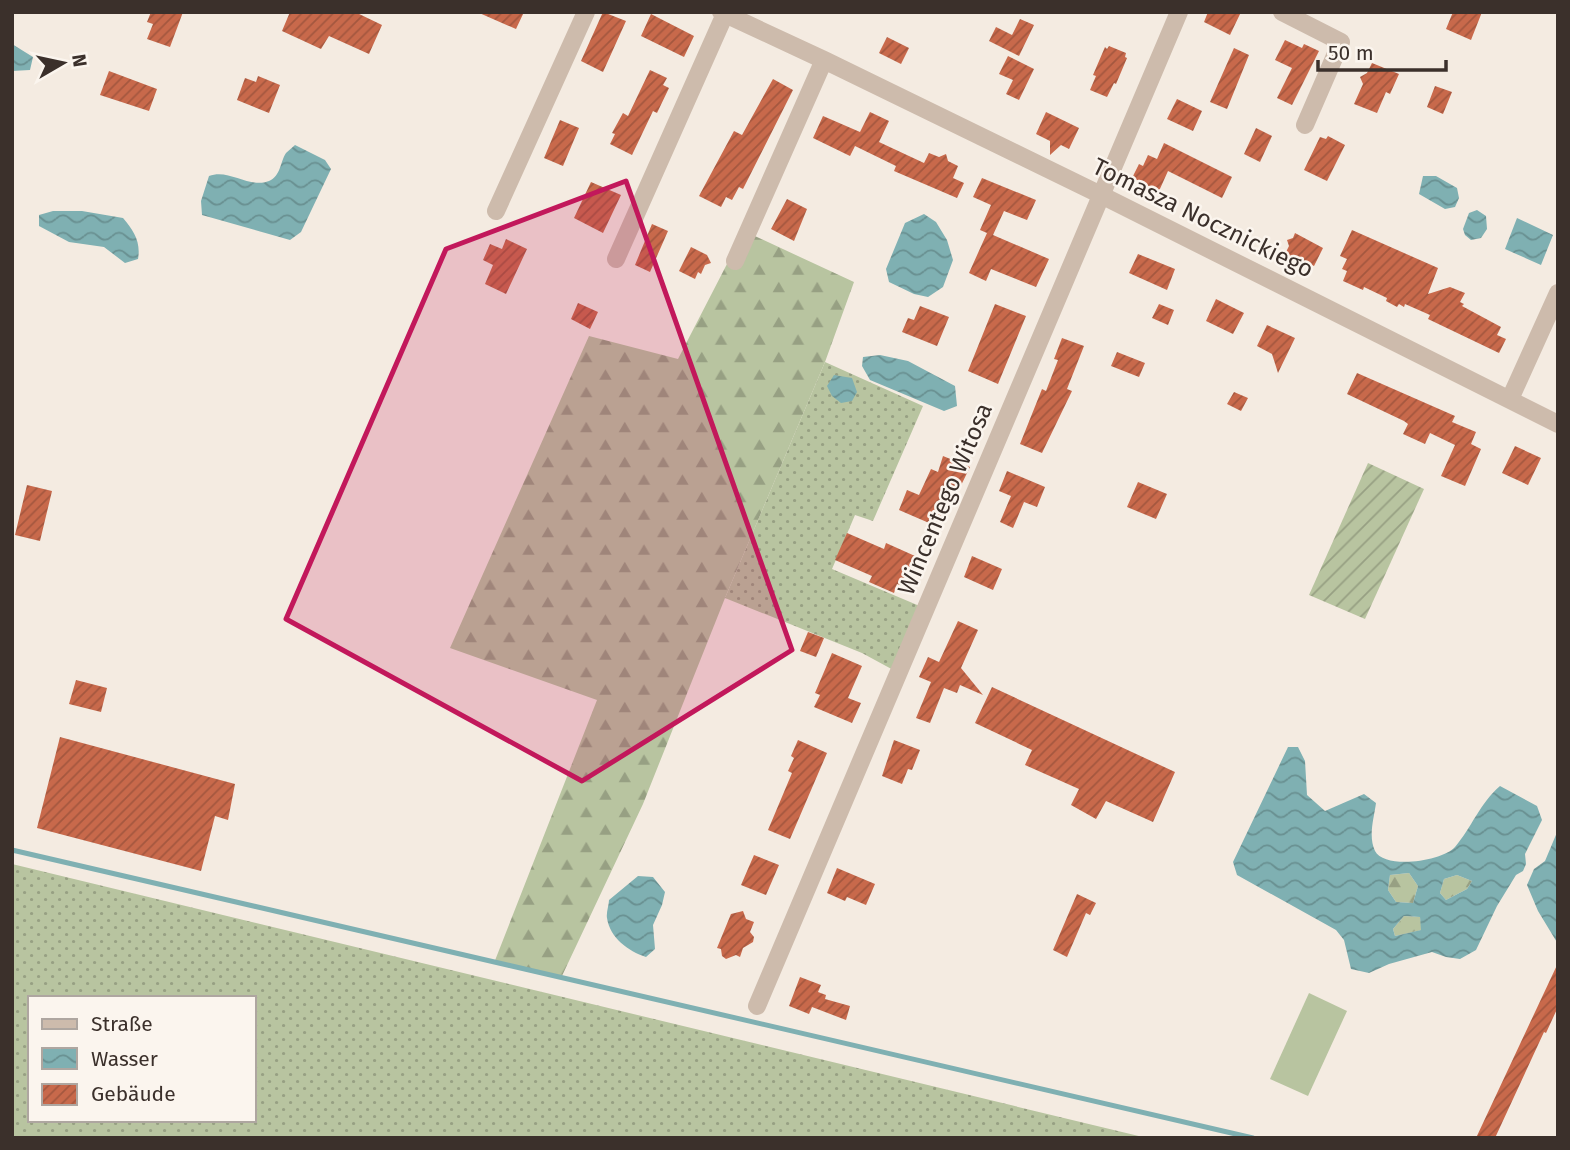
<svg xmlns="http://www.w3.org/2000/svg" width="1570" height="1150" font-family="'Fira Sans',sans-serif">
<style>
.grass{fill:url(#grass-dots);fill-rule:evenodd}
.forest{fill:url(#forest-firs)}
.park{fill:#b8c4a0}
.garden{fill:url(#garden-furrows)}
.water{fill:url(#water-waves);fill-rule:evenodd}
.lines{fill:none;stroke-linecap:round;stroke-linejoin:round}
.stream{stroke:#7fb0b2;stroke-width:5}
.building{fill:url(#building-hatch)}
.minor{stroke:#cdbbac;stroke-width:18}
.marked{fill:#c2185b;fill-opacity:0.2;stroke:#c2185b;stroke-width:5;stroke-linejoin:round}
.labels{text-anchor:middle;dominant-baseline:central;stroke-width:5;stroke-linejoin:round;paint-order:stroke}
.street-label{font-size:24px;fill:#3b302b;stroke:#fbf5ee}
</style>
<defs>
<pattern id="grass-dots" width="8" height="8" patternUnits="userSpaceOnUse" patternTransform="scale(1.75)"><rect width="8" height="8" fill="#b8c4a0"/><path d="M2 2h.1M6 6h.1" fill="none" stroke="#97a083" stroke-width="1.8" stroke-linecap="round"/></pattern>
<pattern id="forest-firs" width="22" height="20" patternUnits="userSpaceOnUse" patternTransform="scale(1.75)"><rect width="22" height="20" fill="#b8c4a0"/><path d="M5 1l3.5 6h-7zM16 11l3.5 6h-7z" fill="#97a083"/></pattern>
<pattern id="garden-furrows" width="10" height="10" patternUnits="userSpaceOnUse" patternTransform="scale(1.75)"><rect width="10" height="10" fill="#b8c4a0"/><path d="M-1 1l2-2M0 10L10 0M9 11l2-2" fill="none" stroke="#97a083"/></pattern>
<pattern id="water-waves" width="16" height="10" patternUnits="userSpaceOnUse" patternTransform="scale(1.75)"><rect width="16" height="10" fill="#7fb0b2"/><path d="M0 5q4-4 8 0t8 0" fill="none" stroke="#699091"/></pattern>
<pattern id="building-hatch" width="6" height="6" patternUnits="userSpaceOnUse" patternTransform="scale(1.75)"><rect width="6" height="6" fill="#c8694b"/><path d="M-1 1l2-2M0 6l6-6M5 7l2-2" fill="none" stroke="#a4573f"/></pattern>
</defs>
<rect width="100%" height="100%" fill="#f4ebe1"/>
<path class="grass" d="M825,362l98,44 -50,115 -18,-6 -23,54 90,38 -25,65 -35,-19 -137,-55z
M12,864l1135,274h-1135zM30,998h224v122h-224z"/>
<path class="forest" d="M744,231l110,51 -29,80 -100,236 -82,206 -82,174 -67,-15 103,-263 -147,-52 139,-312 89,23z
M1409,873l9,13 -5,17 -17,-1 -8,-12 2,-15z
M1457,875l15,6 -5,8 -21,11 -6,-7 4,-14z
M1404,916l16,1 2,13 -27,6 -2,-7z"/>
<path class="park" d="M1309,993l38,18 -39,85 -38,-17z"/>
<path class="garden" d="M1368,463l56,26 -59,130 -56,-24z"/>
<path class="water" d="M12,44l21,13 -3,13 -18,1z
M295,145l30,15 6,9 -30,63 -11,8 -88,-25 -1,-14 8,-25c20,-8 40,13 60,5 12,-5 11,-19 17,-28 3,-3 6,-5 9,-8z
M1423,176h13l21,12 2,10 -4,9 -10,2 -26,-15z
M1477,210l9,6 1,13 -6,9 -10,2 -6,-5 -2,-6 6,-16z
M53,211h29l41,7c11,13 18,24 15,41l-13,4 -21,-16 -35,-5 -30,-16v-11z
M924,214l12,8 11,18 6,20 -10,27 -15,10 -14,-3 -25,-12 -3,-13 19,-46z
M1517,218l36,17 -12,30 -36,-16z
M880,355l28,6 47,25 2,20 -13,5 -74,-31 -8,-14 1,-9z
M834,375l18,3 5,14 -5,9 -11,2 -9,-7 -5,-10z
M1288,747h10l7,14 2,34 18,16 39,-17 12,9c-2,15 -8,33 -1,48 10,19 68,10 80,-4 17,-20 25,-44 45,-61l37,20 5,14 -17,34 1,10 -3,7 -7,4 -19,31 -21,44 -16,9 -14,-2 -14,-5 -43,12 -20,9 -18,-4 -7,-29 -8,-10 -99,-55 -4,-13zM1409,873l9,13 -5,17 -17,-1 -8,-12 2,-15zM1457,875l15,6 -5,8 -21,11 -6,-7 4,-14zM1404,916l16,1 1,13 -26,6 -2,-7z
M1558,830v114l-20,-33 -11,-26 7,-16 11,-8z
M638,876l15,1 12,15 -3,13 -9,20 2,24 -9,8c-18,-6 -36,-19 -39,-39 -1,-5 2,-13 2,-18z"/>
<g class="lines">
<path class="stream" d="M12,850l1241,288"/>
</g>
<path class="building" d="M151,12h32l-13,35 -23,-8 6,-15 -6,-2z
M290,12h65l27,13 -13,29 -40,-18 -8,13 -39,-18z
M477,12h47l-8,17z
M603,12l23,9 -23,51 -22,-11z
M1208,12h33l-11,23 -26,-13z
M1453,12h29l-11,28 -25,-11z
M651,14l43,22 -10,21 -43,-21z
M1020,19l14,6 -15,31 -30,-15 7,-14 16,8z
M887,37l22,11 -8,16 -22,-11z
M1285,40l17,8 2,-4 15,7 -27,54 -15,-7 15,-30 -17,-8z
M1109,46l17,7 -1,4 2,1 -11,26 -2,-1 -7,14 -17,-7 6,-14 -3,-1 12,-28 2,2z
M1234,48l15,7 -22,54 -17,-7z
M1008,56l26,13 -15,31 -13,-6 7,-14 -14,-6z
M1372,63l27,11 -9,20 -4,-2 -9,21 -23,-9 9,-20 -3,-7 7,-4z
M650,70l17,8 -4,7 6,3 -12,25 -4,-2 -21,44 -22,-11 5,-10 -3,-1 11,-20 5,3z
M109,71l48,18 -8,22 -49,-16z
M258,76l22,9 -11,28 -32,-13 8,-22 11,4z
M773,79l20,11 -50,99 -4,-2 -7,13 -6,-3 -5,10 -22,-11 35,-65 8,4z
M1435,86l17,6 -9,22 -16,-7z
M1177,99l25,12 -9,20 -26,-12z
M870,112l19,9 -10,21 45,21 5,-10 10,4 7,-3 2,7 10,5 -5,12 11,5 -7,15 -63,-27 2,-5 -41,-20 -5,10 -37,-18 10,-22 37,16z
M1046,112l33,16 -10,21 -8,-4 -11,10v-14l-14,-7z
M560,120l19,8 -16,38 -19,-8z
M1256,128l16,8 -12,26 -16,-8z
M1328,136l17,9 -18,36 -23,-11 16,-33 6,2z
M1164,143l68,34 -10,21 -54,-27 -9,20 -27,-13 7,-14 4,2 5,-11 9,4z
M982,178l54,22 -9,20 -23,-9 -11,24 56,24 -13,28 -45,-18 -5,12 -17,-8 18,-40 -7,-3 11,-25 -18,-8z
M591,182l30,13 -18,38 -29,-15z
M787,199l20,10 -13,32 -23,-12z
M652,224l16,7 -18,41 -15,-7z
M1352,230l86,38 -10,26 22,-7 15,6 -5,9 4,2 -2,2 39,21 -4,8 9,4 -7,14 -71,-34 2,-4 -25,-11 -1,3 -5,-3 -2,3 -11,-6 1,-3 -23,-11 -1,3 -20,-9 4,-10 -5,-2 5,-10 -7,-3z
M1295,233l28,15 -9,18 -29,-12 4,-8 -2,-6 6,-2z
M506,239l21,10 -21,45 -21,-10 8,-19 -10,-5 7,-16 12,5z
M691,247l16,8 4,8 -6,2 -4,9 -3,-2 -3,7 -16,-8z
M1138,254l37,15 -8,21 -38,-17z
M1216,299l28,14 -11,21 -27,-13z
M578,303l20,9 -8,17 -19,-10z
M995,304l31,12 -28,68 -30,-13z
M1159,304l15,6 -6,15 -16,-7z
M920,306l29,11 -12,29 -35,-14 6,-14 6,2z
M1267,325l28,13 -17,35 -6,-19 -15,-8z
M1062,338l22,8 -17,43 5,2 -30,62 -22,-9 22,-55 4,2 12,-31 -4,-1z
M1117,352l28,11 -6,14 -28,-11z
M1357,373l98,43 -3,6 24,10 -5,12 10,5 -16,37 -24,-10 14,-31 -25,-12 -5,11 -22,-10 5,-10 -4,-3 -57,-27z
M1234,392l14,6 -7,13 -14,-7z
M1515,446l26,12 -13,27 -26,-12z
M943,456l27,11 -24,49 -5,-1 -5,11 -37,-16 8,-20 12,5 12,-26 7,3z
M1007,471l38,16 -8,20 -13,-5 -11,26 -13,-6 11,-26 -12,-5z
M1138,482l29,12 -11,25 -29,-12z
M27,485l25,6 -12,50 -25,-6z
M847,533l37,16 2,-6 29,13 -3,8 4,2 -6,13 -4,-1 -3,8 -6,-2 -3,9 -25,-11 3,-6 -37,-16z
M972,556l30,13 -9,21 -29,-13z
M958,621l20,9 -17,38 22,27 -23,-10 -3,8 -13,-5 -14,35 -14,-5 15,-36 -12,-5 9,-20 11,5z
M808,632l16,6 -8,19 -16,-6z
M832,653l30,13 -14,32 13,5 -9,20 -38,-16 6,-12 -5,-2z
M76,680l31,8 -6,24 -32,-8z
M992,687l183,85 -22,50 -47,-21 -10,18 -25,-14 8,-16 -54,-24 7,-15 -57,-27z
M60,737l175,47 -7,36 -13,-4 -14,55 -164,-43z
M798,740l29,13 -37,86 -22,-9 24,-57 -4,-2 6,-13 -3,-2z
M894,740l26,10 -8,20 -4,-1 -6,15 -20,-8z
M754,855l25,10 -13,30 -25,-10z
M837,868l38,16 -9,21 -19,-8 -2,4 -18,-8z
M1077,894l19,9 -6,12 -4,-2 -19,44 -14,-7z
M743,911l3,8 8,3 -4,10 4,5 -1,5 -10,6 -3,9 -4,-2 -10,4 -4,-3 -1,-7 -4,-1 14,-34z
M1558,963v44l-12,26 -2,-1 -49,106h-19z
M800,977l21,8 -3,7 8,3 -1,4 25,7 -4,14 -34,-13 -3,7 -20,-8z"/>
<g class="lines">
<path class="minor" d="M721,12l103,48 277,135 457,229
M1282,12l59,30 -36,83
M496,211l90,-199
M616,259l109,-245
M735,261l89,-201
M1510,399l48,-106
M757,1006l422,-994"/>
</g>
<path class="marked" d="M626,181l166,469 -210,131 -296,-162 160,-370z"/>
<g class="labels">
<g class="street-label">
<text transform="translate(1203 218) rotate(26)">Tomasza Nocznickiego</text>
<text transform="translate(945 499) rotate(-67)">Wincentego Witosa</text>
</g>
</g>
<rect width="1570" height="1150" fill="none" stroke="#3b302b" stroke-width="28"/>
<rect x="28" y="996" width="228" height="126" fill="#fbf5ee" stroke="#aea6a0" stroke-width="2"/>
<rect x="42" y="1019" width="35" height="10" fill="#cdbbac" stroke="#aea6a0" stroke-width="2"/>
<text x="91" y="1031" font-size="21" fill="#3b302b">Straße</text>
<rect x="42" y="1048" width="35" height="21" fill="url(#water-waves)" stroke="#aea6a0" stroke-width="2"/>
<text x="91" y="1066" font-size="21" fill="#3b302b">Wasser</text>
<rect x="42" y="1084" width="35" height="21" fill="url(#building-hatch)" stroke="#aea6a0" stroke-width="2"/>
<text x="91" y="1101" font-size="21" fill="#3b302b">Gebäude</text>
<g transform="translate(63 63) rotate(81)" stroke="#fbf5ee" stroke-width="5" paint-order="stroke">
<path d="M0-5L12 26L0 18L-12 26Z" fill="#3b302b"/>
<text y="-10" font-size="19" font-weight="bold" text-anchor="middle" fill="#3b302b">N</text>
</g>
<path d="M1318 60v10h128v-10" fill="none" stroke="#3b302b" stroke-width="3.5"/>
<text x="1328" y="60" font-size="21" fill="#3b302b" stroke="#fbf5ee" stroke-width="5" paint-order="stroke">50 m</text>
</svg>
